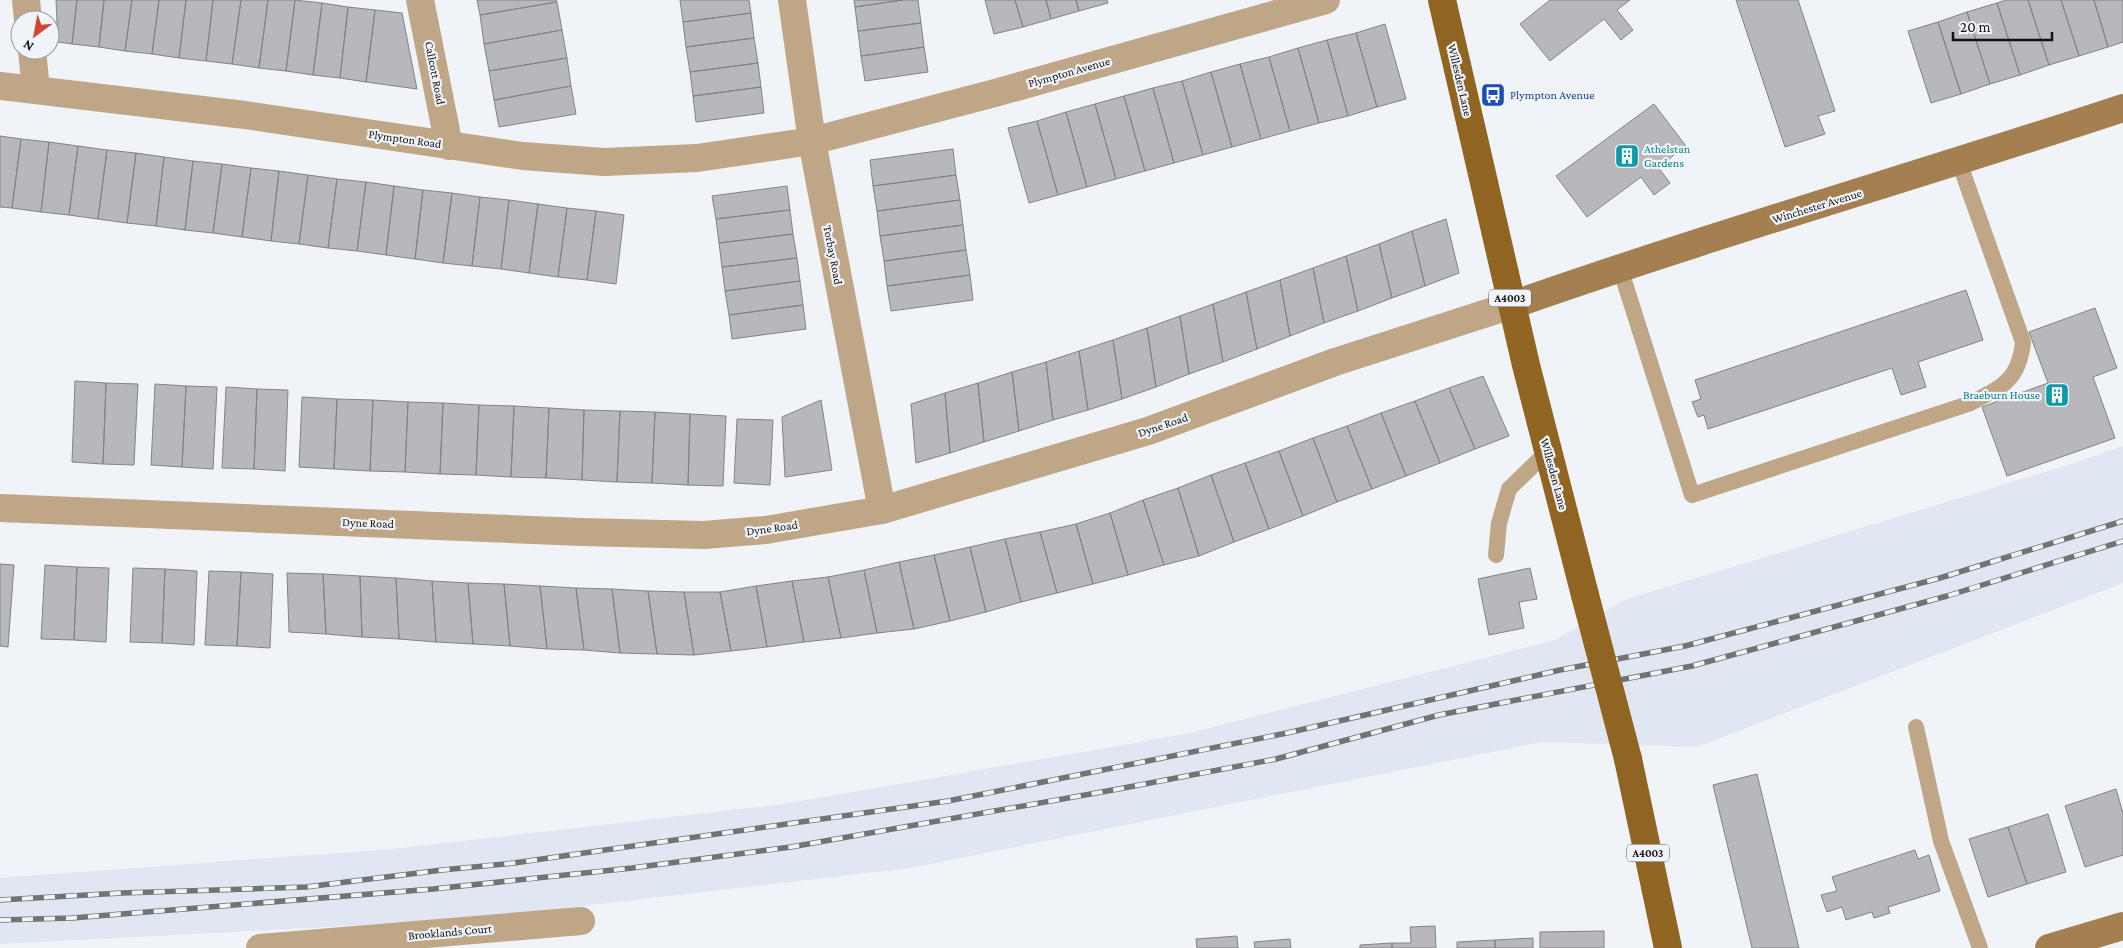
<svg xmlns="http://www.w3.org/2000/svg" width="2123" height="948" font-family="'Crimson Pro',serif">
<style>
.built{fill:#e1e7f2}
.building{fill:#b7b7bc;stroke:#828387}
.lines{fill:none;stroke-linecap:round;stroke-linejoin:round}
.lane{stroke:#bea686;stroke-width:16}
.street{stroke:#bea686;stroke-width:28}
.secondary{stroke:#a48050;stroke-width:28}
.primary{stroke:#906522;stroke-width:28}
.rail-casing{stroke:#717375;stroke-width:5.5}
.rail{stroke:#f0f3f7;stroke-width:4;stroke-dasharray:11;stroke-linecap:butt}
.primary-bridge{stroke:#906522;stroke-width:28}
.labels{text-anchor:middle;dominant-baseline:central;stroke-width:4.5;stroke-linejoin:round;paint-order:stroke}
.shield{fill:#f0f3f7;stroke:#555658;stroke-width:1}
.shield-label{font-size:11px;font-weight:bold;fill:#121214}
.street-label{font-size:12px;fill:#121214;stroke:#f0f3f7}
.transit-label{font-size:12px;fill:#164399;stroke:#f0f3f7;text-anchor:start}
.culture-label{font-size:12px;fill:#0d838f;stroke:#f0f3f7;text-anchor:start}
</style>
<rect width="100%" height="100%" fill="#f0f3f7"/>
<path class="built" d="M2123,446v137l-426,164 -155,-5 -632,126 -449,52 -461,24v-66l392,-29 392,-45 402,-70 369,-94 69,-40 444,-135z"/>
<path class="building" d="M56,0h21l-5,44 -14,-2z
M77,0h27l-5,47 -27,-3z
M104,0h28l-7,51 -26,-4z
M132,0h27l-7,54 -27,-3z
M159,0h27l-7,58 -27,-4z
M186,0h27l-7,61 -27,-3z
M213,0h28l-9,64 -26,-3z
M241,0h27l-9,68 -27,-4z
M268,0h27l-9,71 -27,-3z
M295,0l27,3 -9,72 -27,-4z
M477,0h79l1,2 -77,13z
M680,0h69l2,13 -68,9z
M854,0h49l-48,7z
M903,0h15l3,23 -63,8 -3,-24z
M985,0h30l8,27 -29,7z
M1015,0h31l5,19 -28,8z
M1046,0h30l3,11 -28,8z
M1076,0h31l1,3 -29,8z
M1550,0h80l-13,10 16,20 -12,10 -17,-21 -54,42 -30,-37z
M1736,0h62l37,111 -17,5 7,18 -40,13z
M2006,0h22l21,65 -29,10 -23,-72z
M2028,0h33l18,56 -30,9z
M2061,0h33l14,47 -29,9z
M2094,0h29v42l-15,5z
M557,2l5,28 -78,14 -4,-29z
M322,3l26,4 -8,71 -27,-3z
M1997,3l23,72 -30,9 -23,-72z
M348,7l27,3 -9,72 -26,-4z
M375,10l27,3 15,76 -51,-7z
M1967,12l23,72 -29,10 -23,-72z
M751,13l3,25 -68,9 -3,-25z
M1938,22l23,72 -30,9 -23,-72z
M921,23l3,24 -63,9 -3,-25z
M1385,24l21,75 -29,8 -21,-74z
M562,30l5,28 -78,13 -5,-27z
M1356,33l21,74 -29,9 -21,-76z
M754,38l4,25 -68,9 -4,-25z
M1327,40l21,76 -29,7 -21,-75z
M924,47l4,25 -63,9 -4,-25z
M1298,48l21,75 -29,8 -21,-74z
M1269,57l21,74 -29,8 -21,-75z
M567,58l4,28 -77,14 -5,-29z
M758,63l3,24 -68,9 -3,-24z
M1240,64l21,75 -29,8 -21,-75z
M1211,72l21,75 -29,8 -21,-74z
M1182,81l21,74 -29,8 -21,-75z
M571,86l5,28 -77,13 -5,-27z
M761,87l3,26 -68,9 -3,-26z
M1153,88l21,75 -29,8 -21,-75z
M1124,96l21,75 -29,8 -21,-75z
M1095,104l21,75 -29,8 -21,-75z
M1654,104l32,42 -28,21 12,16 -16,12 -13,-18 -54,40 -31,-41z
M1066,112l21,75 -29,8 -21,-74z
M1037,121l21,74 -29,8 -21,-75z
M0,136l21,3 -9,69 -12,-1z
M21,139l28,3 -8,70 -29,-4z
M49,142l29,4 -9,69 -28,-3z
M78,146l29,4 -9,69 -29,-4z
M953,149l3,26 -83,11 -3,-26z
M107,150l29,3 -9,70 -29,-4z
M136,153l28,4 -8,69 -29,-3z
M164,157l29,4 -8,69 -29,-4z
M193,161l29,3 -9,69 -28,-3z
M222,164l29,4 -9,69 -29,-4z
M251,168l28,3 -8,70 -29,-4z
M279,171l29,4 -9,69 -28,-3z
M308,175l29,4 -9,69 -29,-4z
M956,175l4,25 -83,11 -4,-25z
M337,179l29,3 -9,69 -29,-3z
M366,182l28,4 -8,69 -29,-4z
M394,186l29,4 -8,69 -29,-4z
M787,186l3,24 -74,9 -4,-23z
M423,190l29,3 -9,70 -28,-4z
M452,193l28,4 -8,69 -29,-3z
M480,197l29,3 -8,69 -29,-3z
M509,200l29,4 -9,69 -28,-4z
M960,200l3,25 -83,11 -3,-25z
M538,204l29,4 -9,69 -29,-4z
M567,208l29,3 -9,69 -29,-3z
M790,210l3,24 -74,9 -3,-24z
M596,211l28,4 -8,69 -29,-4z
M1446,219l13,54 -34,13 -13,-55z
M963,225l3,25 -82,11 -4,-25z
M1412,231l13,55 -33,12 -13,-54z
M793,234l4,24 -75,9 -3,-24z
M1379,244l13,54 -34,13 -12,-55z
M966,250l4,25 -83,11 -3,-25z
M1346,256l12,55 -34,12 -11,-55z
M797,258l3,23 -75,10 -3,-24z
M1313,268l11,55 -34,13 -10,-56z
M970,275l3,25 -82,11 -4,-25z
M1280,280l10,56 -33,13 -11,-57z
M800,281l3,24 -74,10 -4,-24z
M1966,290l17,50 -65,22 8,25 -25,8 -9,-27 -184,61 -4,-14 -6,2 -6,-15 9,-3 -6,-19z
M1246,292l11,57 -34,13 -10,-58z
M1213,304l10,58 -34,12 -9,-58z
M803,305l3,24 -74,10 -3,-24z
M2095,308l22,60 -24,9 22,61 -108,38 -25,-69 66,-24 -19,-51z
M1180,316l9,58 -33,13 -9,-59z
M1147,328l9,59 -34,12 -9,-59z
M1113,340l9,59 -34,11 -9,-59z
M1079,351l9,59 -35,10 -7,-58z
M1046,362l7,58 -34,11 -7,-59z
M1012,372l7,59 -35,11 -6,-59z
M1483,376l26,60 -34,13 -26,-61z
M75,381l31,2 -3,81 -31,-2z
M106,383l32,1 -4,81 -31,-1z
M978,383l6,59 -34,11 -5,-60z
M155,384l31,2 -4,81 -31,-2z
M186,386l31,1 -4,82 -31,-2z
M226,387l31,2 -3,80 -32,-1z
M1449,388l26,61 -35,14 -25,-62z
M257,389l31,1 -3,81 -31,-2z
M945,393l5,60 -34,10 -5,-59z
M302,397l35,2 -3,70 -35,-2z
M337,399l36,1 -3,71 -36,-2z
M373,400l35,2 -3,70 -35,-1z
M821,400l11,70 -47,7 -3,-60z
M1415,401l25,62 -34,13 -25,-63z
M408,402l35,1 -3,71 -35,-2z
M443,403l36,2 -3,70 -36,-1z
M479,405l35,1 -3,71 -35,-2z
M514,406l35,2 -3,70 -35,-1z
M549,408l35,2 -2,70 -36,-2z
M584,410l36,1 -3,71 -35,-2z
M620,411l35,1 -3,71 -35,-1z
M655,412l35,2 -2,71 -36,-2z
M1381,413l25,63 -34,13 -25,-63z
M690,414l36,2 -3,70 -35,-1z
M737,419l36,1 -3,65 -36,-2z
M1347,426l25,63 -35,13 -24,-64z
M1313,438l24,64 -34,14 -24,-65z
M1279,451l24,65 -34,13 -24,-66z
M1245,463l24,66 -35,13 -23,-67z
M1211,475l23,67 -35,14 -21,-68z
M1178,488l21,68 -35,9 -21,-65z
M1143,500l21,65 -36,10 -18,-62z
M1110,513l18,62 -35,9 -17,-60z
M1076,524l17,60 -36,9 -17,-61z
M1040,532l17,61 -36,9 -16,-63z
M1005,539l16,63 -35,10 -16,-65z
M970,547l16,65 -36,9 -16,-66z
M934,555l16,66 -36,8 -15,-67z
M899,562l15,67 -37,4 -13,-63z
M0,564l14,1 -6,82 -8,-1z
M45,565l32,2 -3,73 -33,-1z
M77,567l32,1 -3,74 -32,-2z
M133,568l32,1 -3,74 -32,-1z
M1530,568l7,31 -18,3 5,26 -35,7 -11,-56z
M165,569l32,2 -3,74 -32,-2z
M864,570l13,63 -36,5 -13,-61z
M209,571l32,1 -4,74 -32,-1z
M241,572l32,2 -3,74 -33,-2z
M287,573l36,1 3,60 -37,-2z
M323,574l37,2 2,61 -36,-3z
M360,576l36,2 3,61 -37,-2z
M828,577l13,61 -37,4 -12,-61z
M396,578l36,3 4,61 -37,-3z
M432,581l36,2 5,61 -37,-2z
M792,581l12,61 -37,5 -11,-61z
M468,583l36,1 6,62 -37,-2z
M504,584l36,2 7,63 -37,-3z
M540,586l36,2 8,62 -37,-1z
M756,586l11,61 -36,4 -11,-59z
M576,588l36,1 8,64 -36,-3z
M612,589l36,2 9,63 -37,-1z
M648,591l36,1 10,63 -37,-1z
M684,592h36l11,59 -37,4z
M1757,774l42,174h-47l-39,-163z
M2116,789l7,24v42l-38,12 -20,-61z
M2048,814l18,58 -39,12 -19,-57z
M2008,827l19,57 -39,13 -19,-58z
M1915,850l3,9 11,-4 11,36 -52,16 2,6 -16,5 -2,-6 -26,8 -4,-13 -15,5 -6,-17 16,-4 -5,-14z
M1435,926l1,22h-44v-5h19l-1,-16z
M1604,931v17h-64v-16z
M1237,936l1,12h-41l-1,-9z
M1533,938v10h-38v-8z
M1290,939l1,9h-36l-1,-6z
M1495,940v8h-38v-6z
M1392,943v5h-32v-3z"/>
<g class="lines">
<path class="lane" d="M1620,268l72,227 276,-91c33,-16 51,-23 55,-62l-64,-180
M1496,555l3,-32 10,-34 39,-38
M1916,727l25,114 39,107"/>
<path class="street" d="M26,0l2,20
M420,0l29,146
M792,0l20,141 70,369
M32,50l4,40
M0,86l245,29 278,41 81,6 93,-4 115,-17 183,-48 331,-93
M0,508l582,24 122,3 62,-5 116,-20 266,-79 187,-69 177,-57
M260,948l321,-27"/>
<path class="secondary" d="M1512,305c202,-71 408,-130 611,-197
M2049,948l74,-22"/>
<path class="primary" d="M1442,0l84,365 59,230
M1628,759l40,189"/>
<defs>
<path id="rail" d="M0,900l122,-7 184,-6 136,-17 72,-7 434,-62 339,-68 273,-63 125,-24 255,-68 183,-57
M0,920l72,-2 361,-29 199,-21 159,-21 322,-57 163,-31 163,-44 253,-49 255,-70 176,-55"/>
</defs>
<use href="#rail" class="rail-casing"/>
<use href="#rail" class="rail"/>
<path class="primary-bridge" d="M1585,595l43,164"/>
</g>
<defs>
<symbol id="bus-square" viewBox="-11 -11 22 22"><rect x="-9" y="-9" width="18" height="18" rx="4" fill="#1a4fb4" stroke="#f0f3f7"/><path d="M-5-6H5V4H4V6H2V4H-2V6H-4V4H-5ZM-3.5-4V0h7V-4ZM-3.5 1.2v1.5H-2V1.2ZM2 1.2v1.5H3.5V1.2Z" fill="#fff"/></symbol>
<symbol id="building-square" viewBox="-11 -11 22 22"><rect x="-9" y="-9" width="18" height="18" rx="4" fill="#0f9aa8" stroke="#f0f3f7"/><path d="M-4-6H4V6H1V3H-1V6H-4ZM-2.5-4.3h1.7v1.8h-1.7ZM.8-4.3h1.7v1.8H.8ZM-2.5-1h1.7V.8h-1.7ZM.8-1h1.7V.8H.8Z" fill="#fff"/></symbol>
</defs>
<g fill-rule="evenodd">
<use href="#bus-square" x="1479" y="81" width="28" height="28"/>
<use href="#building-square" x="1613" y="142" width="28" height="28"/>
<use href="#building-square" x="2043" y="381" width="28" height="28"/>
</g>
<g class="labels">
<g class="shield">
<rect x="1489" y="289.5" width="42" height="17" rx="4"/>
<rect x="1627" y="844.5" width="42" height="17" rx="4"/>
</g>
<g class="shield-label">
<text x="1510" y="298">A4003</text>
<text x="1648" y="853">A4003</text>
</g>
<g class="street-label">
<text transform="translate(1069 72) rotate(-16)">Plympton Avenue</text>
<text transform="translate(435 73) rotate(79)">Callcott Road</text>
<text transform="translate(1460 80) rotate(77)">Willesden Lane</text>
<text transform="translate(405 139) rotate(8)">Plympton Road</text>
<text transform="translate(1817 206) rotate(-17)">Winchester Avenue</text>
<text transform="translate(833 255) rotate(79)">Torbay Road</text>
<text transform="translate(1163 425) rotate(-19)">Dyne Road</text>
<text transform="translate(1554 474) rotate(75)">Willesden Lane</text>
<text transform="translate(368 523) rotate(2)">Dyne Road</text>
<text transform="translate(772 528) rotate(-8)">Dyne Road</text>
<text transform="translate(450 932) rotate(-5)">Brooklands Court</text>
</g>
<g class="transit-label">
<text x="1510" y="95">Plympton Avenue</text>
</g>
<g class="culture-label">
<text x="1644" y="149">Athelstan<tspan x="1644" dy="14">Gardens</tspan></text>
<text x="2040" y="395" text-anchor="end">Braeburn House</text>
</g>
</g>
<g transform="translate(35 35) rotate(212)"><circle r="24" fill="#f0f3f7" stroke="#97999c"/>
<path d="M0-4L9 19L0 12L-9 19Z" fill="#d24634"/>
<text y="-8" font-size="14" font-weight="bold" text-anchor="middle" fill="#121214">N</text>
</g>
<path d="M1953 32v8h99v-8" fill="none" stroke="#121214" stroke-width="2.5"/>
<text x="1960" y="32" font-size="15" fill="#121214" stroke="#f0f3f7" stroke-width="4" paint-order="stroke">20 m</text>
</svg>
